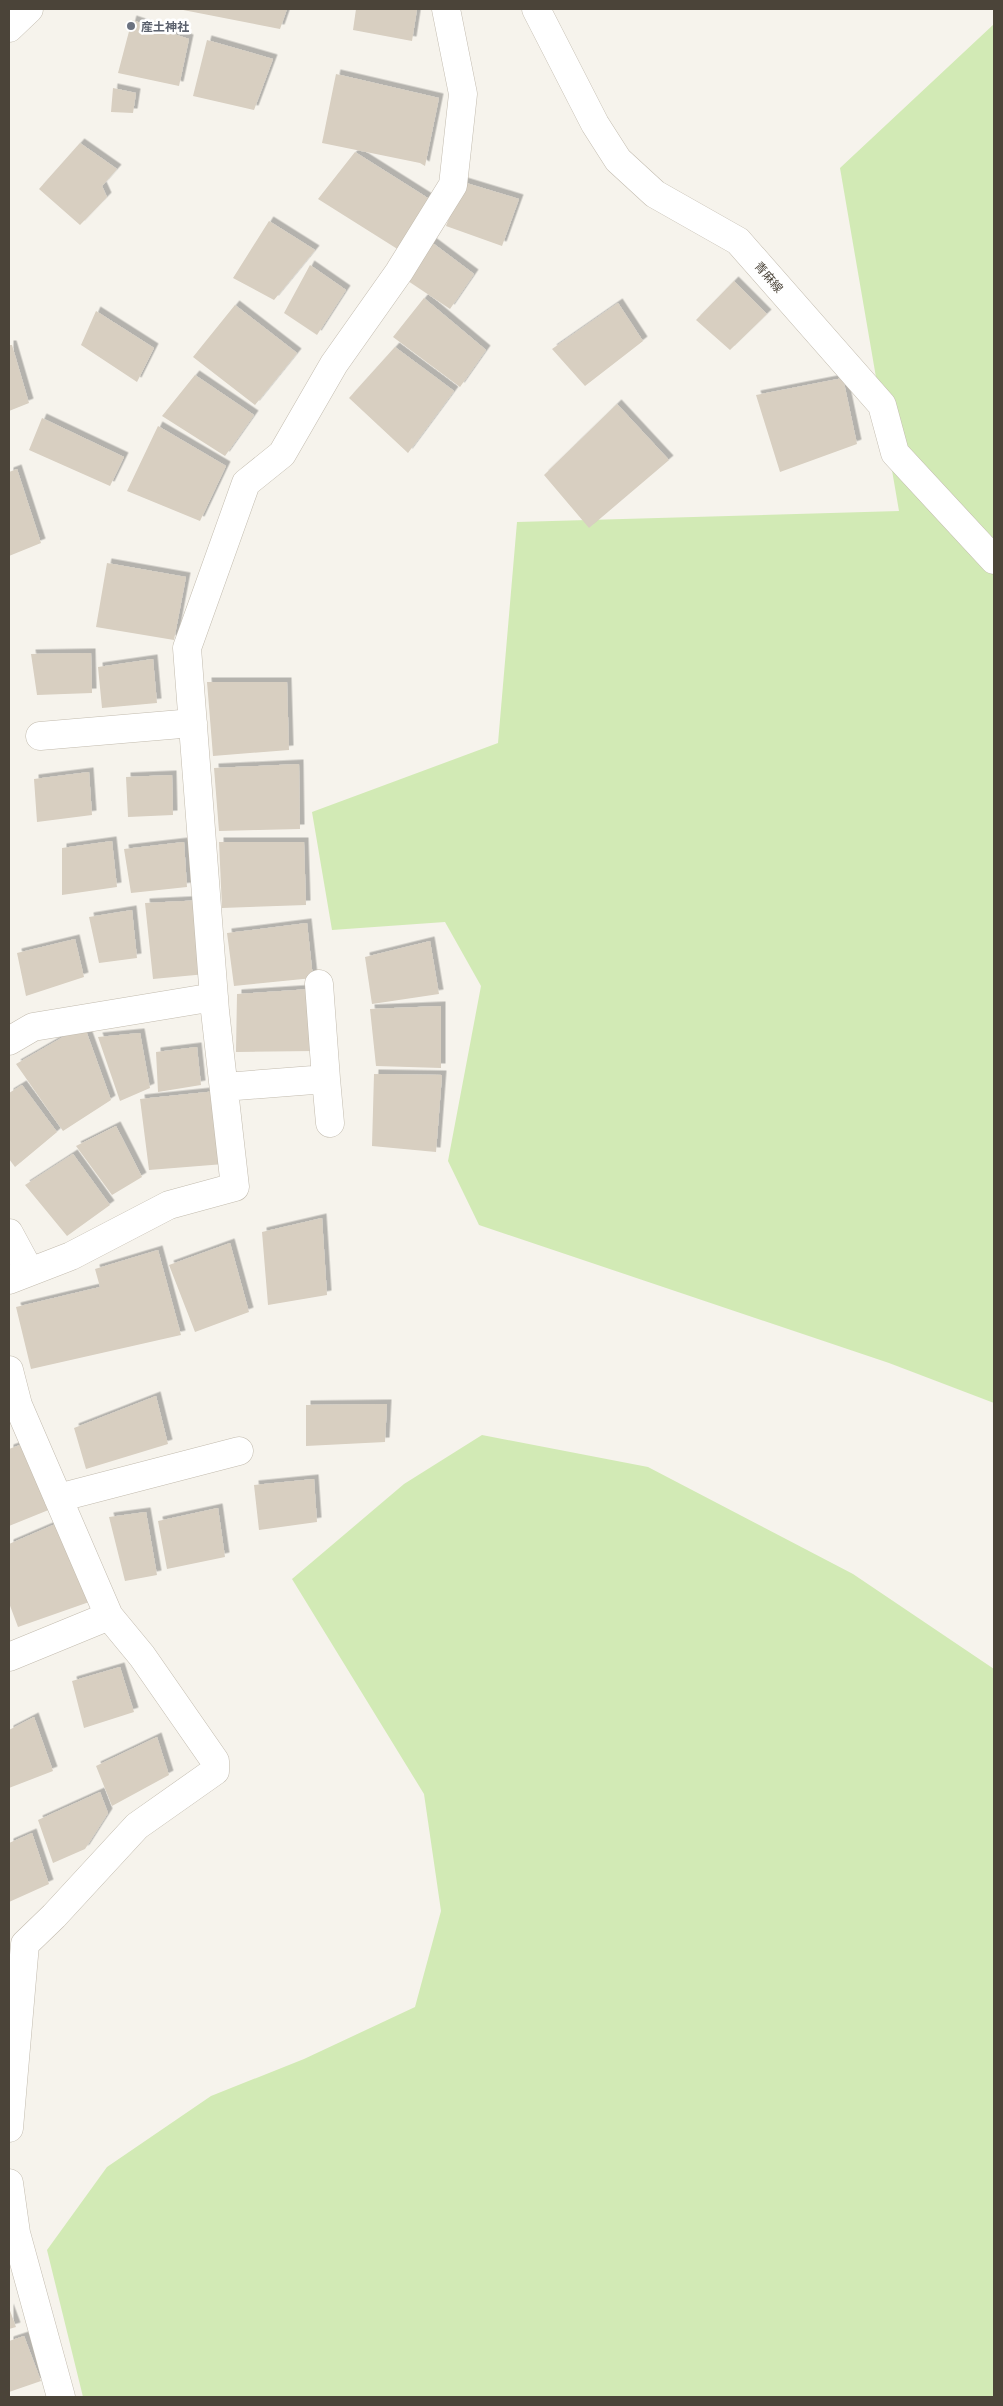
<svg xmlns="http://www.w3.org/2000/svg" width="1003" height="2406" font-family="Mulish,'Noto Sans JP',sans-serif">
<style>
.green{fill:#d2eab5}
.building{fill:#d8cfc1;filter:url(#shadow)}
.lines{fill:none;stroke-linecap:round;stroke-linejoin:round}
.minor-casing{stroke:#c2bbae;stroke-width:29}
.tertiary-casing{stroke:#c2bbae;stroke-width:29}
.minor{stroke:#fff;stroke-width:28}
.tertiary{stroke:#fff;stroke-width:28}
.worship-dot{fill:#6b7280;stroke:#fff;stroke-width:2}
.labels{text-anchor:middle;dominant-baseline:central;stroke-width:5;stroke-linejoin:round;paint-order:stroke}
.worship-label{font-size:12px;font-weight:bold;fill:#5b616d;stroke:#fff;text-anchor:start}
.street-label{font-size:12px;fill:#4b4439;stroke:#fff}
</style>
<defs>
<filter id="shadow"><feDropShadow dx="4.5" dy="-4.5" stdDeviation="0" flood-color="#0004"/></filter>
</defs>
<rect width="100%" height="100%" fill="#f6f3ec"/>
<path class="green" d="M994,24v1379l-105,-40 -410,-138 -31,-64 33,-175 -36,-64 -113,8 -20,-118 186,-69 19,-221 382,-11 -59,-343z
M482,1435l166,32 205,107 141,95v728h-911l-36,-147 60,-83 104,-71 93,-37 111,-52 26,-96 -17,-117 -132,-215 112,-95z"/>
<path class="building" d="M178,9h109l-7,20z
M356,9h61l-5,32 -59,-11z
M132,20l57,19 -10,47 -61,-13z
M207,40l66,19 -19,51 -61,-14z
M336,74l103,24 -14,68 -5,-3 -98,-20z
M113,88l23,5 -3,20 -22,-1z
M80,143l37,26 -15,17 5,11 -27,28 -41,-36z
M355,152l76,48 -32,50 -81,-51z
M463,182l56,17 -17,47 -56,-20z
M269,221l46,29 -41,50 -41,-22z
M430,241l44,33 -24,35 -42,-28z
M310,265l36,25 -29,45 -33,-22z
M734,281l33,33 -37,36 -34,-30z
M424,298l62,52 -26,37 -67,-50z
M618,303l25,38 -58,45 -33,-37z
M235,305l62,48 -42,52 -62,-48z
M96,311l58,37 -17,34 -56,-37z
M9,345h3l17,58 -20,8z
M395,347l59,44 -46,62 -59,-55z
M195,375l59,40 -29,41 -63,-40z
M843,378l14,66 -77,28 -24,-77z
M617,404l52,56 -80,68 -45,-53z
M42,418l82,39 -14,29 -81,-36z
M158,426l68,40 -26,55 -73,-30z
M17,469l24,74 -32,13v-84z
M107,563l79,14 -12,63 -78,-13z
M91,653l1,40 -55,2 -6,-41z
M153,659l4,44 -55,5 -4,-41z
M207,682h80l2,68 -76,6z
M299,764l1,65 -81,2 -5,-63z
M89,772l3,43 -55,7 -3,-43z
M172,775l1,40 -45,2 -2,-40z
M112,841l5,46 -55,8v-47z
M184,842l3,45 -56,6 -7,-44z
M219,842h85l2,63 -84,3z
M204,900l2,74 -53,5 -8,-76z
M132,910l5,48 -38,5 -10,-46z
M307,923l6,55 -79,8 -7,-53z
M75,939l9,38 -58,19 -9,-43z
M430,941l9,53 -67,10 -7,-47z
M311,989l4,62 -79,1 1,-58z
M441,1006v62l-65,-2 -6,-57z
M84,1025l27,75 -48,31 -47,-67z
M140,1033l10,55 -30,13 -22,-64z
M197,1047l4,38 -43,7 -2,-40z
M374,1074l68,1 -6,77 -64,-6z
M22,1085l35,47 -42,35 -6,-8v-66z
M217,1091l7,73 -75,6 -9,-71z
M116,1126l26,51 -30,18 -36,-49z
M73,1154l37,51 -43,31 -42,-51z
M322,1218l5,77 -59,10 -6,-73z
M230,1243l19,69 -54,20 -26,-67z
M158,1250l23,85 -150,34 -15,-62 84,-20 -5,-18z
M156,1396l12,48 -82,25 -12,-41z
M387,1404l-2,38 -79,4v-41z
M28,1442l23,67 -42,17v-77z
M314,1479l3,43 -58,8 -5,-45z
M218,1508l7,49 -58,12 -9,-48z
M146,1512l11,63 -32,6 -16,-64z
M60,1522l32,79 -74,26 -9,-24v-59z
M120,1667l14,45 -50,16 -12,-47z
M34,1717l19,54 -44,17v-58z
M157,1737l12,38 -57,31 -16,-40z
M100,1792l8,21 -23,36 -32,14 -15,-43z
M32,1833l17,51 -40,18v-59z
M9,2308l7,19 -7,2z
M24,2336l17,45 -32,11v-51z"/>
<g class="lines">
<defs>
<path id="minor" d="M40,736l153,-13
M319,984l7,95
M9,1041l24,-14 181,-30
M224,1087l102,-8 4,44
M9,1233l21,39
M9,1280l62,-24 98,-51 66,-18 -20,-176 -28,-363 59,-165 36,-29 52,-90 65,-92 54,-87 10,-91 -17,-85
M9,1370l9,35 91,211 33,40 73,105v10l-78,55 -83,90 -29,28 -16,184
M58,1498l181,-47
M9,1657l100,-41
M9,2183l7,50 45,164"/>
<path id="tertiary" d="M536,9l59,115 23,36 37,34 83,47 144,164 13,48 99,107
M9,28l20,-19"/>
</defs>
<use href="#minor" class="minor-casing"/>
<use href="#tertiary" class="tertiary-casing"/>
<use href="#minor" class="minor"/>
<use href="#tertiary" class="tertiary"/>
</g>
<circle class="worship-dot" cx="131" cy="26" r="5"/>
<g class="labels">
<g class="worship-label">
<text x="141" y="26">産土神社</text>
</g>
<g class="street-label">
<text transform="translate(769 277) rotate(49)">青麻線</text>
</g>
</g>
<rect width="1003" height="2406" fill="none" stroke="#4b4439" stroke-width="20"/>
</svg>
